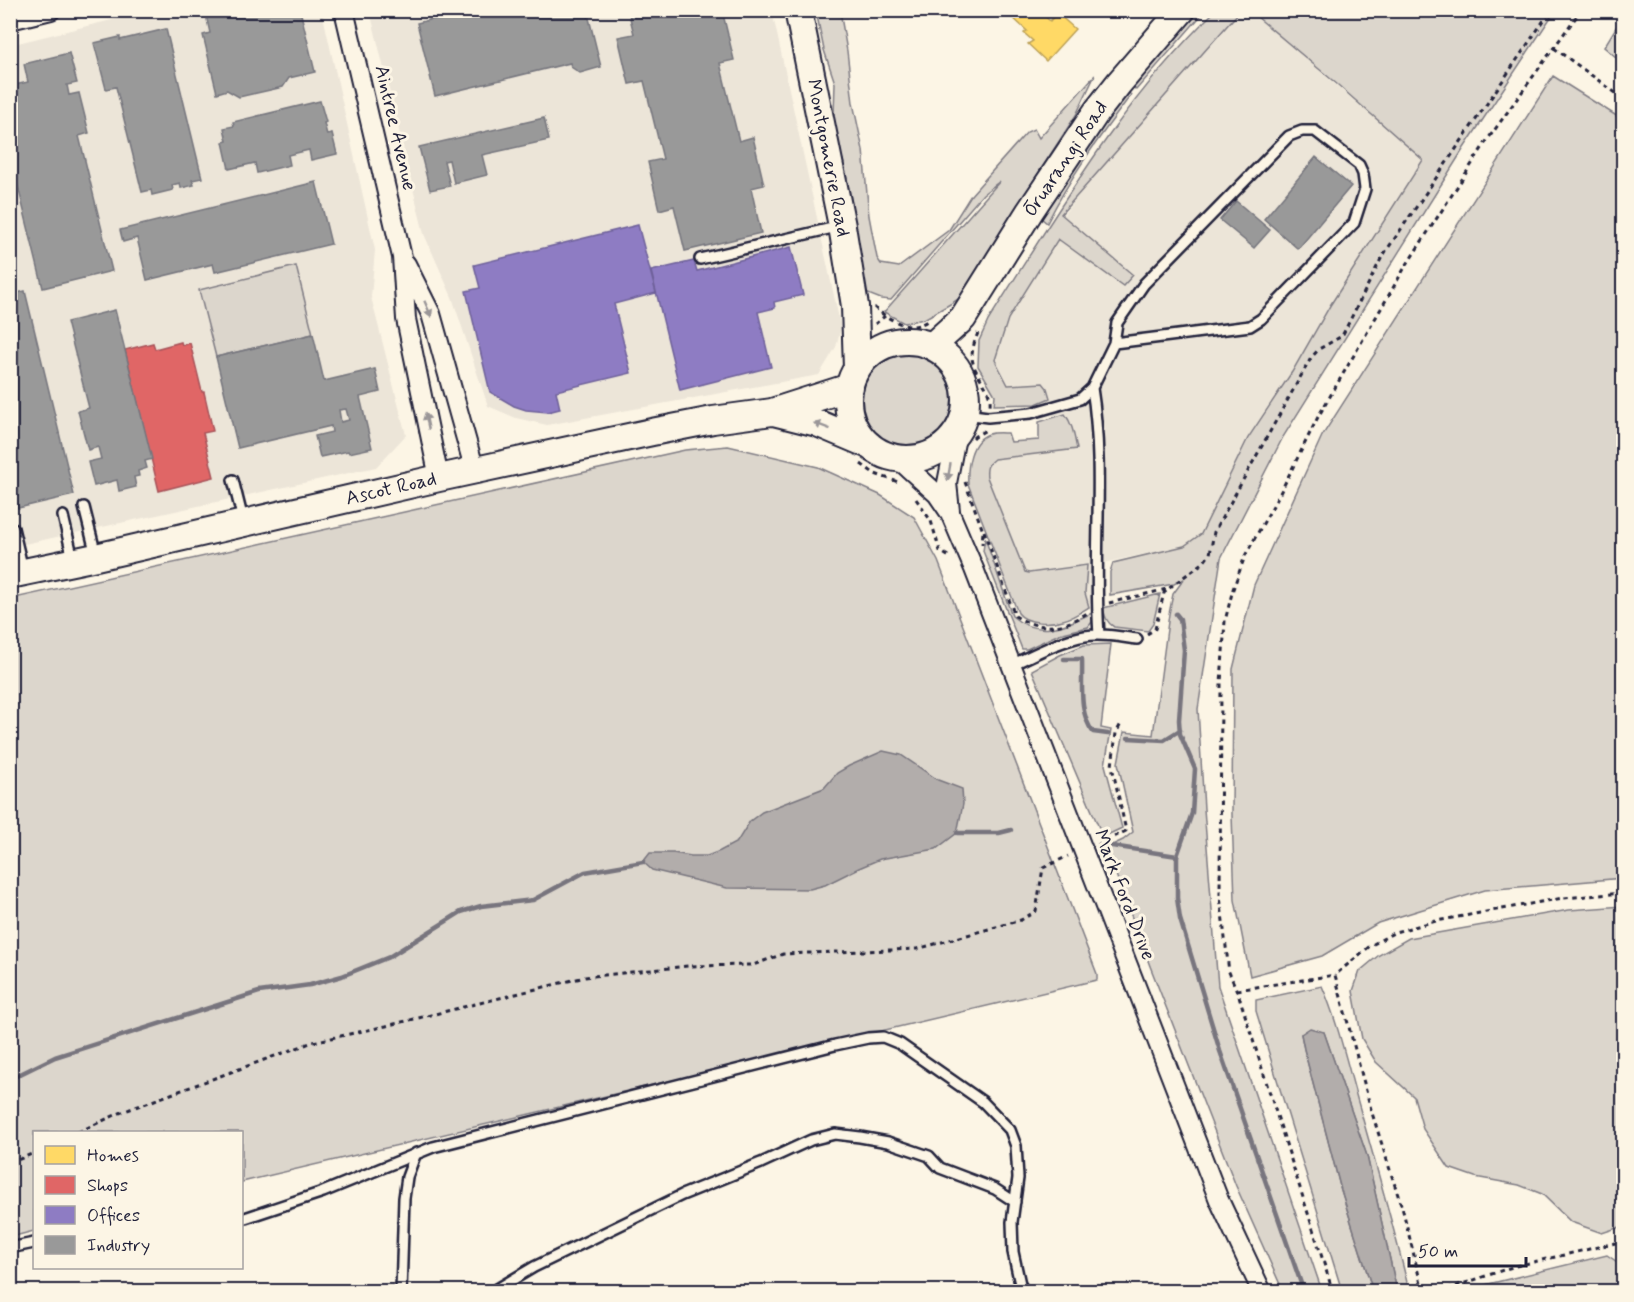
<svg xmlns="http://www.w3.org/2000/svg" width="1634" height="1302" font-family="Mynerve,sans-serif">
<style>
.built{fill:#ece5d8}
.green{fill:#dcd6cc;stroke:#7f7c84;stroke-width:1.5}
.water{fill:#b2adab;stroke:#78757e;stroke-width:1.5}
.homes{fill:#ffd966;stroke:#bda259;stroke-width:1.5}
.shops{fill:#e06666;stroke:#a75259;stroke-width:1.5}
.offices{fill:#8e7cc3;stroke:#6e619a;stroke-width:1.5}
.industry{fill:#999;stroke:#75757d;stroke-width:1.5;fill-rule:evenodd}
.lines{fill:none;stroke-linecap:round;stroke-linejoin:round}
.stream{stroke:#78757e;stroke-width:4.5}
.lane-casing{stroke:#22223b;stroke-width:14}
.street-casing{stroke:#22223b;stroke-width:22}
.secondary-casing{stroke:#22223b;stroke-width:30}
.path{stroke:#22223b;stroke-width:3;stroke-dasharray:4.5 4.5;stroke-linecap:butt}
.lane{stroke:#fcf5e5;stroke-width:9}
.street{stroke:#fcf5e5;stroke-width:18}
.secondary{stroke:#fcf5e5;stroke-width:26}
.oneway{fill:#9a9698}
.labels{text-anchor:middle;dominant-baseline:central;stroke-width:6;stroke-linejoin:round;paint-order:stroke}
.street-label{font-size:20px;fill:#22223b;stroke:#fcf5e5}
</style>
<rect width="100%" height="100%" fill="#fcf5e5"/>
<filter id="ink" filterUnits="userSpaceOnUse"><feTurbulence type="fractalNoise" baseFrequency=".0167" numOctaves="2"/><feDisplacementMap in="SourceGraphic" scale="12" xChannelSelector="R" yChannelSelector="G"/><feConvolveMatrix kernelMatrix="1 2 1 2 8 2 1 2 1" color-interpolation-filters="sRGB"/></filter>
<g filter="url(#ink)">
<path class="built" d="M148,11h174l53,239 -4,47 35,138 -30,32 -365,80 -1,-502z
M370,11h402l69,317 -5,19 -17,28 -272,50 -31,-7 -28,-12 -36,-109 -28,-63z
M1220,11h30l173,149 -92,144 -39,68 -44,66 -47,96 -17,12 -81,17 -1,38 -54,12 -15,1 -54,-135 3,-24 82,-13 -22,-53 -37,6 -18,-34 15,-40 56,-82 6,-25z"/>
<path class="green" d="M816,11h24l7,40 6,52 10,47 6,66 8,42 4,6 18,3 50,-37 22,-35 56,-63 7,-3 5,9 56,-63 -19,40 -53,82 -32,59 -23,37 -16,10 -28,16 -20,4 -20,-11 116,-131 -17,13 -92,106 -10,-1 -18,-7 -9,-42 -2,-46 -9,-44 -8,-15 -6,-28 5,-2 1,-32 -11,-33z
M1199,11h6l-69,79 -4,-4z
M1215,11h25l-179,203 72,61 -10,11 -65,-47 -50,80 -13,41 13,25 35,-2 4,5 3,10 -14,6 -42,1 1,-10 -17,-29 1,-25 9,-20c69,-108 134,-221 227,-310z
M1250,11h305l-91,137 -181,289 -62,121 -23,151 6,100 14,177 104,305h-39l-47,-105 -86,-220 -44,-118 17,-8 10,-8 -15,-69 6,-31 29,3 16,-121 4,-20 11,-15 -10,5 -64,11v-23l3,-9 71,-17 17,-12 47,-96 44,-66 39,-68 92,-144 -85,-75z
M1623,16v47l-19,-16z
M1553,76l70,44v758l-138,12 -107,33 -56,33 -72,20 -15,-76 -3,-85 1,-146 21,-84 68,-149z
M1127,91l4,4c-31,41 -61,82 -84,128l-6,-5 62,-96z
M296,266l17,68 -97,23 -17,-67z
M857 402a48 48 0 1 1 96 0a48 48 0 1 1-96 0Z
M1065,414c8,11 9,22 12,35l-83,10c-7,5 -8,10 -7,18l38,95 4,1 58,-8 -2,28 4,14c-8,5 -17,11 -26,13 -12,4 -37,4 -45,-7l-50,-129c-1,-17 2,-44 21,-50 6,-2 13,-1 19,-1l3,9 28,-2v-18z
M728,446l90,21 62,28 34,22 24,44 159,413v6l-855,202v-50h-208v99l-23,6 -1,-638 675,-149z
M985,538l27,78c26,23 52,10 80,-3v9l-4,5 -29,7 -32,15h-5l-39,-98z
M1160,594l-7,30 -5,7 -34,-4c-8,-5 -9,-11 -11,-19z
M1111,644l-10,84 10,2 -6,35 17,63 -19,9 -71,-167 28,-15 24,-10z
M1623,906v320l-21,7 -31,-11 -29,-28 -23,-9 -44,-8 -26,-9 -26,-39 -9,-32 -38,-35 -14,-23 -9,-48 7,-20 19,-16 30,-17 160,-28z
M1322,986c17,39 26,82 38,123 17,61 35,121 49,182h-12l-30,-135 -43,-124 -23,2 3,15 37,141 32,101h-31l-86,-280v-11z
M1607,1255l16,11v25h-163z"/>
<path class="water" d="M883,751l18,4 37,25 24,9 1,15 -6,29 -21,16 -56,10 -21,9 -34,17 -15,4 -83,-1 -75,-18 -9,-8 7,-9h23l18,3h16l13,-5 17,-9 13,-21 12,-9 62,-24 13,-15 12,-7z
M1310,1028l14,4 43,124 30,135h-24l-32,-101 -37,-141 -3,-15z"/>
<path class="homes" d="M1012,10h26l12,11 7,-8 18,16 -29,32 -18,-17 5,-3 -9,-8 3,-2 -18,-17z"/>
<path class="shops" d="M181,342l1,3 8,-2 12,49h2l9,39 -10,2 11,44 -55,14 -34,-141 28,-7 2,6z"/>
<path class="offices" d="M638,225l18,68 -42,11 17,69 -75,18 4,18 -12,3 -22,-2 -12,-4 -24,-14 -24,-101 14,-3 -6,-23z
M791,247l12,48 -29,7 1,6 -17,4 13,55 -91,23 -29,-119 43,-10 3,10z"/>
<path class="industry" d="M225,10h75l15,62 -26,6 -6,9 -44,10 -12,-7 -10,3 -14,-58 7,-2 -4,-18z
M468,10h119l14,57 -21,6 -9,-6 -1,-4 -135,33 -18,-73z
M628,10h94l12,50 -14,3 19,78 14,-4 11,48 -13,3 10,45 -76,18 -11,-45 -15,4 -11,-48 15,-3 -19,-78 -15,3 -11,-47 16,-3z
M166,29l36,149 -10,2 2,5 -13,3 -1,-5 -8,2 1,5 -21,5 -1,-5 -9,2 -26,-105 -10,2 -12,-46 26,-6v3z
M69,53l8,30 -10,2 2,10 10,-2 10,40 -10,3 33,135 -69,17 -33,-134v-68l18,-4 -4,-18z
M320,101l6,21 -2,1 3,12 5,-1 5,20 -26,6 -2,-10 -21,5 2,10 -33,8 -2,-10 -26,6 -6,-27 4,-1 -3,-13 10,-2 -1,-4z
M544,118l5,22 -67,15 5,20 -33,8 -5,-23 -5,1 6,25 -20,4 -11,-43z
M1316,157l35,29 -53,63 -34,-30z
M316,182l15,62 -116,28 -2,-8 -66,16 -10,-42 -14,4 -3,-12z
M1236,201l34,29 -16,18 -34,-28z
M25,291l49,204 -56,13 -8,-32v-181z
M115,310l37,149 -7,2 2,7 -9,3 1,5 -5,1 2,10 -17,4 -2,-11 -23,6 -6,-24 13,-3 -3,-12 -10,3 -10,-39 11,-3 -22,-86z
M313,334l11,47 51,-12 5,23 -20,5 12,51 -23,5 -1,-2 -28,6 -5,-21 17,-4 -1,-6 -93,22 -22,-91zM346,409l3,11 -8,2 -2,-12z"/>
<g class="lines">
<path class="stream" d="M1176,614l4,5 4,31 -5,70 1,14 15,35 -3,44 -15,43v42l3,21 40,132 84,241
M1064,659h18c1,24 -4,53 11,73l15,2
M1128,738l36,2 16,-10
M957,833h42l12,-3
M1112,846l65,10
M10,1079l45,-22 204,-65 51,-7 32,-9 47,-19 72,-45 20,-6 52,-6 52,-28 58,-10"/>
<defs>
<path id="lane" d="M700,259l141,-33
M1092,388c13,82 1,165 7,247
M965,414l23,3 43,-4 49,-14 12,-11 22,-45 3,-20 27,-39 145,-148 13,-5h13l44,34 4,9 2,15 -11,34 -93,96 -11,7 -136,17
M233,480l10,40
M84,507l12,48
M63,516l10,43
M13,528l10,42
M1011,665c22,-10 50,-25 74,-29 17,-3 35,1 52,3
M242,1219l81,-27 110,-45 402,-102 33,-7 15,-1 17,7 83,58 27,28 6,16 2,32 -6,44 1,30 7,32 4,8
M10,1248l24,-5
M401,1292l3,-94 3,-21 9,-24
M492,1292l42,-25 148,-72 79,-32 50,-23 24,-6 25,3 28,5 41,14 11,12 55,21 20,13"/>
<path id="street" d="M344,10l58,247 4,62 33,159
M10,20l41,-10
M406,264l25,50 44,157
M897,458l40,36 13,19 24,56 245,631 43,92
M950,511l-3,-28 10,-51"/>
<path id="secondary" d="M798,10l44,216 13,80 2,63
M848 400a59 59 0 1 1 118 0a59 59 0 1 1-118 0Z
M932,346l31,-28 67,-107 67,-100 22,-28 63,-73
M773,412l44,11 52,22
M10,575l86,-18 343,-79 213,-46 61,-12 59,-8 78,-25"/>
</defs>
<use href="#lane" class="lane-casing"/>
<use href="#street" class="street-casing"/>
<use href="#secondary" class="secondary-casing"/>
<path class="path" d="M1554,48l70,51
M874,307c7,7 25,18 35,19 5,1 14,-2 18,-5
M875,324l10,-8
M978,333c-3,7 -6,16 -6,24 1,18 20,30 18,48
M973,438l2,-2 13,-7
M861,464l14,10 23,8
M965,482l18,49 -1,13
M916,499l15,22 9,30 11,7
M984,531l31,85c25,15 49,13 72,-3
M1109,603l58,-14
M1147,634l8,-5 9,-36 10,-9 29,-21 7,-9 4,-22 97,-174 8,-9 23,-13 40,-79 169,-247
M1098,845l28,-14 -14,-65 4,-33 5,-9
M1237,990l98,-15
M78,1132l44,-20 191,-70 73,-16 199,-49 103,-11 65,-1 30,-11 134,-5 104,-29 15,-9 7,-43 25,-12
M10,1163l24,-10
M1333,1292l-94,-296 -10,-24 -9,-76 1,-213 4,-62 8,-32 12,-33 35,-63 38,-76 86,-148 84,-130 93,-129
M1423,1292l-20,-81 -31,-98 -37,-138 35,-29 25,-14 41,-11 127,-23 61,-5
M1439,1292l73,-25 112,-26"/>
<use href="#lane" class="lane"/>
<use href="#street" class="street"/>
<use href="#secondary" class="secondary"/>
</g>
<defs><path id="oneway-solid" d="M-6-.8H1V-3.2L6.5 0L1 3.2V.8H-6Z" transform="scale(1.5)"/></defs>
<g class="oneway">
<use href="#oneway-solid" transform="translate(428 309) rotate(66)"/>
<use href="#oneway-solid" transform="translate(427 421) rotate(-102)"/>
<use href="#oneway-solid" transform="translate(822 426) rotate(-160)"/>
<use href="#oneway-solid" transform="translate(949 472) rotate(100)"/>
</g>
</g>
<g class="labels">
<g class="street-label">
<text transform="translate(395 128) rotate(77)">Aintree Avenue</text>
<text transform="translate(828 158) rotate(79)">Montgomerie Road</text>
<text transform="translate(1066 159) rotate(-56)">Ōruarangi Road</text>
<text transform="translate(391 489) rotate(-13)">Ascot Road</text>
<text transform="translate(1124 895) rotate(69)">Mark Ford Drive</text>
</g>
</g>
<rect width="1634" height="1302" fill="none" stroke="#fcf5e5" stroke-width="36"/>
<rect x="18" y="18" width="1598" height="1266" fill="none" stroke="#22223b" stroke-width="2" filter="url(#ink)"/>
<rect x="33" y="1131" width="210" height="138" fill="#fcf5e5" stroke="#a5a1a1" stroke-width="1.5"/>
<rect x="45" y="1146" width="30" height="18" fill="#ffd966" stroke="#a5a1a1" stroke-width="1.5"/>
<text x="87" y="1161" font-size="18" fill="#22223b">Homes</text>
<rect x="45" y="1176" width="30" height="18" fill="#e06666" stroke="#a5a1a1" stroke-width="1.5"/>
<text x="87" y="1191" font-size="18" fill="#22223b">Shops</text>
<rect x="45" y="1206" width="30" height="18" fill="#8e7cc3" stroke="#a5a1a1" stroke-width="1.5"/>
<text x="87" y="1221" font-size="18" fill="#22223b">Offices</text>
<rect x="45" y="1236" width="30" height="18" fill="#999999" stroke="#a5a1a1" stroke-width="1.5"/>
<text x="87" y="1251" font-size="18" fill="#22223b">Industry</text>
<path d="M1409 1257v9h117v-9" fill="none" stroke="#22223b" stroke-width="3"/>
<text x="1418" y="1257" font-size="18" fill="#22223b" stroke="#fcf5e5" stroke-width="4.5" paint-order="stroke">50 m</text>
</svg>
